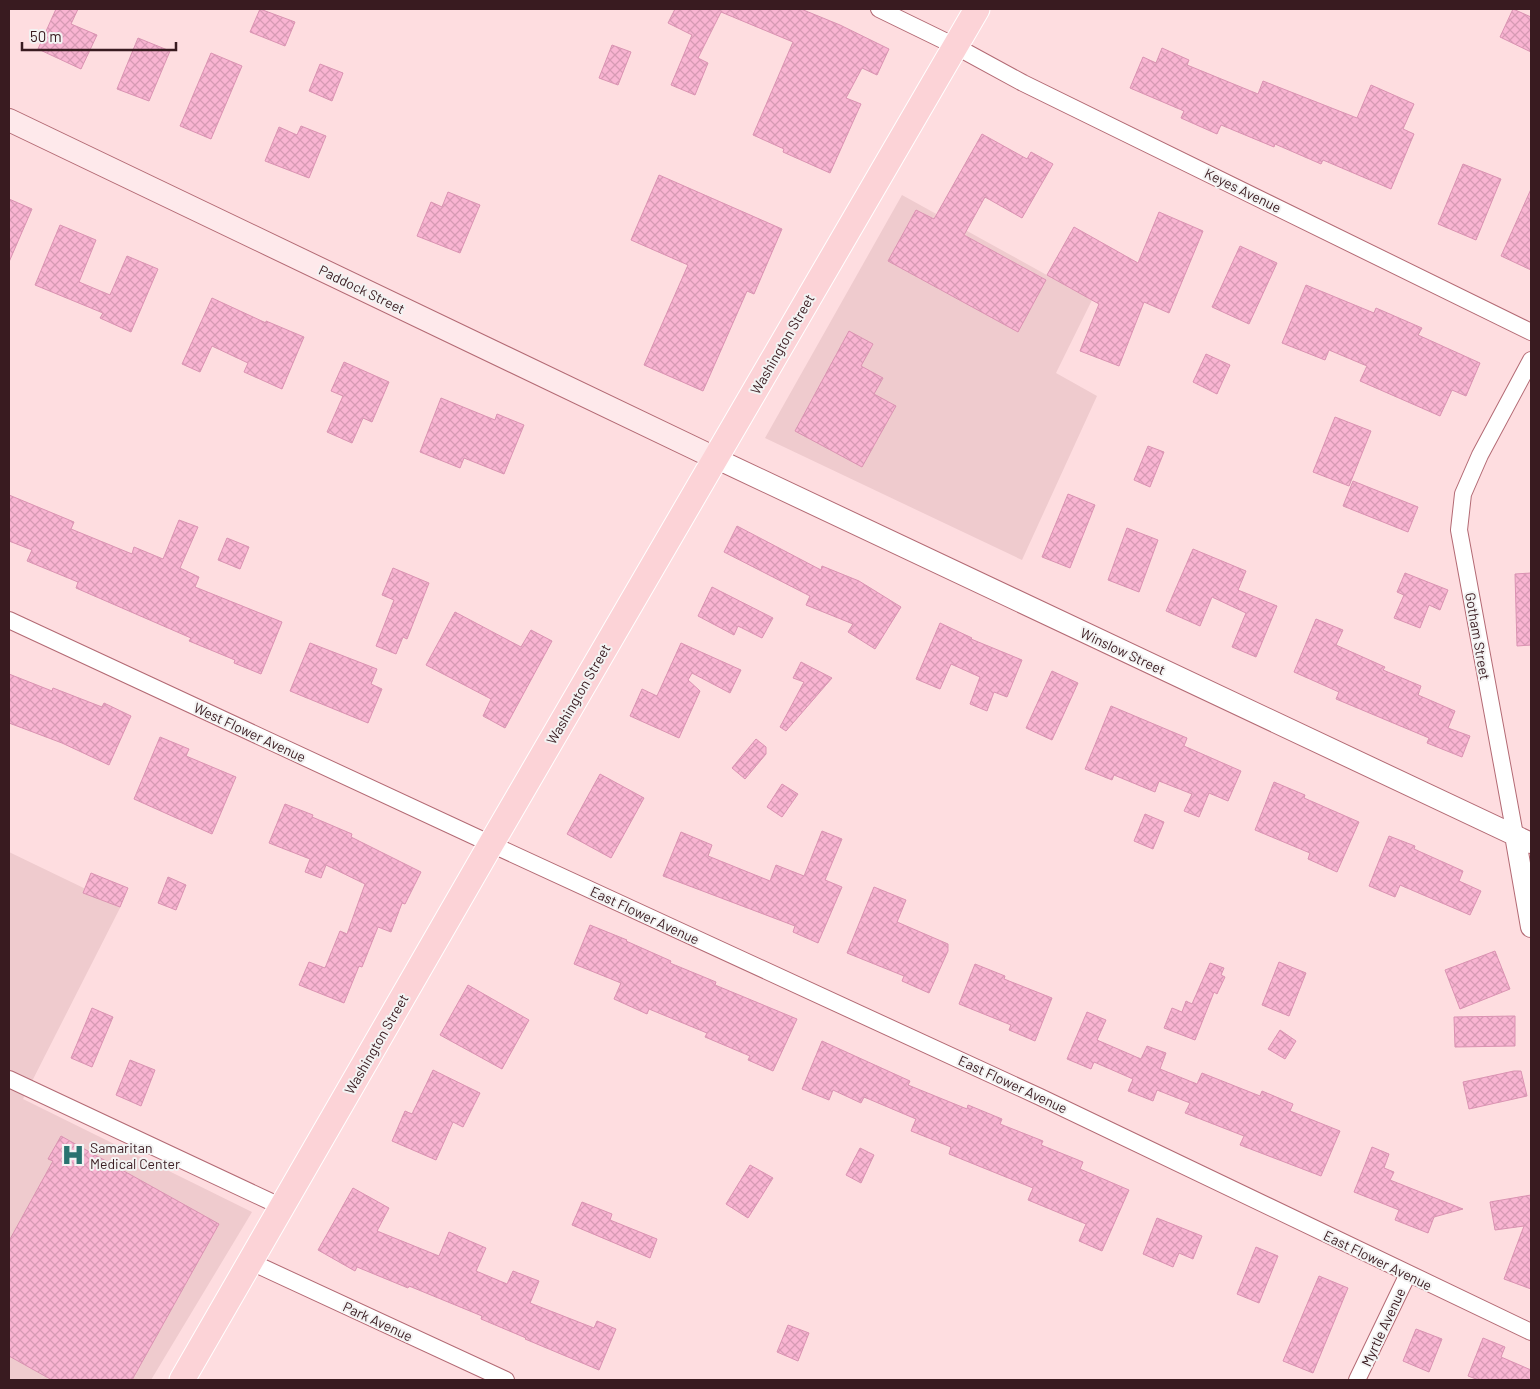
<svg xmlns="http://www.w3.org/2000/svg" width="1540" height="1389" font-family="Barlow,sans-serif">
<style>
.built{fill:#efcbce}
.building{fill:url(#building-cross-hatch);stroke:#da93b2}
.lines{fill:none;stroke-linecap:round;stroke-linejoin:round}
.minor-casing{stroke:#b36a74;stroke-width:18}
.tertiary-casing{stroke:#b36a74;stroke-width:22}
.secondary-casing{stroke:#b36a74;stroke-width:24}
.primary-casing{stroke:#fff;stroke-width:27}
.minor{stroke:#fff;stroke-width:16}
.tertiary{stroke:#fff;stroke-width:20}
.secondary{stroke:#fee9eb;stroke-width:22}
.primary{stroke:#fcd3d7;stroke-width:25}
.labels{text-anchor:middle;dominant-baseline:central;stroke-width:4;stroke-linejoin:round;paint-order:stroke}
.street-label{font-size:14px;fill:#391b20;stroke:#f3f3f3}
.poi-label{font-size:14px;fill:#391b20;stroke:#f3f3f3;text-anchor:start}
</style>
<defs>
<pattern id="building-cross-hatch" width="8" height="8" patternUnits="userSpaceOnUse" patternTransform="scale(1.25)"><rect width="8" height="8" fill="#f9b4d2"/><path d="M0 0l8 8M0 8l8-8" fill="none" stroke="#d69ab4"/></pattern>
</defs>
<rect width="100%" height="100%" fill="#fedde0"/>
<path class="built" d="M902,195l190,105 -36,73 41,23 -75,164 -257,-122z
M9,852l112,54 -98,193 229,113 -101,168h-142z"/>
<path class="building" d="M56,9h22l-7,15 26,11 -16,34 -43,-20z
M260,9l35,13 -10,24 -35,-14z
M675,9h126l39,16 49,24 -12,26 -15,-7 -16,30 15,6 -31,69 -47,-21 1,-3 -31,-14 40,-93 -72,-30 -23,46 10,5 -13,32 -24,-10 21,-50 -24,-12z
M1513,9l18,8v35l-31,-15z
M138,38l32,13 -21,50 -32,-12z
M612,45l19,7 -13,33 -19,-7z
M1162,48l27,12 -2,5 71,29 5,-13 94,37 14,-33 43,19 -11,25 11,5 -23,55 -68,-29 -2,4 -46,-20 -1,3 -53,-22 -4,9 -36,-16 3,-7 -54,-23 13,-31 13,6z
M211,53l31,13 -31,73 -31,-13z
M320,64l23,9 -11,28 -23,-10z
M301,126l25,10 -17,42 -44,-17 14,-34 18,8z
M982,134l45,25 4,-7 22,12 -31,54 -37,-21 -21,38 82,45 -28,52 -130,-71 28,-51 18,9z
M1463,164l38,15 -25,61 -38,-16z
M659,175l123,54 -28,65 -7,-3 -44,100 -59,-26 44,-100 -57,-25z
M1531,189v81l-30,-14z
M448,192l32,13 -20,48 -43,-17 14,-34 11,5z
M9,199l23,10 -23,53z
M1159,212l44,19 -34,82 -25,-11 -25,64 -39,-15 19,-47 -52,-29 27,-48 64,36z
M60,225l36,15 -17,42 31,13 17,-39 31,13 -27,63 -31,-14 3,-5 -68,-28z
M1240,246l37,17 -28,61 -37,-17z
M1306,285l68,28 2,-5 46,20 -4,7 62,28 -14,33 -14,-6 -12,26 -80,-35 7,-15 -38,-16 -4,10 -43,-17z
M212,298l54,25v-2l38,16 -22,52 -38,-17 4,-9 -36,-17 -12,26 -18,-8z
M849,331l24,13 -12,22 22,12 -9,16 22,12 -34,61 -67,-36z
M1206,354l24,11 -13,29 -24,-12z
M344,362l45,20 -17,40 -9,-4 -11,25 -25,-11 16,-36 -12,-5z
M441,398l54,22 2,-6 27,11 -20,49 -40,-16 -4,10 -40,-16z
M1335,417l36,14 -22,55 -36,-14z
M1148,446l16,6 -14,35 -16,-7z
M1353,481l65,26 -10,25 -65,-26z
M1068,494l27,11 -25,63 -28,-11z
M9,495l65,27 -3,7 61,25 2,-7 29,12 16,-39 19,7 -18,41 19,9 -4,10 87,35 -21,52 -27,-11 1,-3 -46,-19 2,-3 -115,-50 2,-6 -51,-21 5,-11 -23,-9z
M737,526l84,44 1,-4 37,15 42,26 -26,42 -27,-17 5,-8 -47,-19 4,-9 -86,-44z
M1127,528l31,12 -19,52 -31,-12z
M227,538l22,9 -9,22 -22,-9z
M1193,549l53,22 -8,19 39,16 -21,51 -24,-10 14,-34 -34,-16 -12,29 -34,-15z
M393,568l36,15 -22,56 -4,-2 -7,17 -20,-8 18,-46 -12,-5z
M1405,573l43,17 -8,20 -11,-5 -9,23 -26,-10 10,-23 -7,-3z
M1531,573v72l-14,1 -2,-72z
M712,587l61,31 -11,20 -24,-12 -4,9 -36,-19z
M455,612l66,35 10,-17 21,11 -47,87 -22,-12 8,-17 -65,-34z
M1316,619l27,11 -7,15 49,22 -2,3 38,16 -3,9 37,16 -7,17 22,8 -8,21 -35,-14 2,-5 -93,-39 3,-7 -45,-20z
M940,623l32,15 -1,1 51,21 -15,37 -13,-5 -7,19 -17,-7 10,-27 -29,-13 -11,25 -24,-10z
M310,643l67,26 -6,15 11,5 -14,34 -78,-32z
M681,643l60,27 -11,23 -38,-20 -4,7 12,11 -21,47 -49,-22 12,-27 15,7z
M801,662l31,16 -46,53 -6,-4 24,-45 -11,-4z
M1052,671l26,12 -26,57 -26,-12z
M9,674l43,17 1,-3 49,19 2,-4 27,13 -22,49 -47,-22 -53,-20z
M1111,706l76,32 -3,8 57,25 -13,30 -19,-8 -10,24 -15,-6 8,-17 -33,-13 -4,11 -41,-17 -2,5 -27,-11z
M160,737l29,12 -3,7 50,21 -24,57 -78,-35z
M756,739l10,8v7l-21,25 -13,-11z
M600,774l44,24 -33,60 -44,-24z
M1274,782l31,13 -1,3 55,24 -22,50 -29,-13 2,-6 -55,-23z
M782,784l16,10 -16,23 -15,-10z
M285,804l28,11 -1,2 40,17 -1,3 70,35 -16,32 -3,-1 -11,29 -13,-5 -16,40 -3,-1 -15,37 -45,-18 10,-23 16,6 15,-37 7,3 18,-50 -39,-19 -5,13 -16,-6 5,-13 -41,-16z
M1145,814l19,8 -11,27 -19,-8z
M822,831l20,8 -17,41 17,7 -24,56 -25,-11 2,-6 -132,-50 18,-44 31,13 -4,11 62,25 6,-16 28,11z
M1389,836l26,10 -1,3 49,22 -4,10 22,10 -11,24 -70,-30 -5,12 -26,-11z
M91,873l37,15 -8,19 -37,-14z
M168,877l18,8 -10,25 -18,-7z
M874,887l32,13 -9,22 51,22v7l-19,42 -27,-12 2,-5 -57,-23z
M590,925l37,15 -1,1 45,20 -1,2 46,19 -1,3 82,34 -24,52 -25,-11 2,-4 -45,-19 2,-4 -58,-24 -2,5 -33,-15 7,-16 -47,-19z
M1495,951l15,38 -50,20 -15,-39z
M1279,962l27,11 -17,43 -27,-11z
M1210,963l14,5 -3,7 4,2 -8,17 -3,-2 -19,48 -31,-12 8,-20 10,4 4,-11 6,3z
M975,964l30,12 -1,3 48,19 -17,43 -26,-11 2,-5 -52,-21z
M468,985l61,35 -27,49 -62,-34z
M92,1008l21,9 -21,50 -21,-9z
M1087,1012l19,8 -9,20 44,19 6,-13 19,7 -6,16 37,15 5,-11 58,23 2,-5 31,13 -3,7 50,20 -19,45 -81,-31 4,-9 -59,-23 5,-10 -33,-13 -4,11 -25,-10 5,-12 -39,-17 -3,7 -24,-10z
M1515,1016v30l-60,1 -1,-30z
M1280,1030l16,11 -11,18 -17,-10z
M822,1041l88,40 -2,4 59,24 1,-4 34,14 -2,5 43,17 -2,4 42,17 -3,7 49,21 -27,61 -23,-10 7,-17 -58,-24 5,-12 -84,-34 2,-7 -40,-16 5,-12 -52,-22 -3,6 -28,-13 -4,10 -27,-11z
M130,1060l25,10 -14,36 -25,-11z
M433,1070l47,23 -17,34 -10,-5 -17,38 -44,-19 13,-30 7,3z
M1514,1071h7l6,25 -58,13 -6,-27z
M61,1136l158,88 -87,156h-80l-43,-24v-115l44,-80 -5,-2z
M1372,1147l17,7 -5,14 10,4 -4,8 73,29 -29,8 -6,16 -33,-13 4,-10 -45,-18z
M860,1148l14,7 -13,28 -15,-8z
M750,1165l23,13 -25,40 -22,-14z
M353,1188l36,20 -12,23 62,25 10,-24 37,16 -10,23 31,13 6,-13 26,10 -9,22 64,25 3,-7 19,8 -17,41 -74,-31 1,-1 -45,-19 1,-3 -73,-30 -1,2 -51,-21 -2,4 -37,-21z
M1531,1195v94l-27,-10 20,-53 -29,4 -5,-28z
M582,1202l30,12 -2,6 47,19 -7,19 -78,-33z
M1157,1218l45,18 -9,23 -14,-6 -6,14 -30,-13z
M1256,1247l22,9 -19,47 -22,-9z
M1319,1276l29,12 -35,85 -30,-12z
M788,1325l21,8 -11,28 -21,-9z
M1416,1329l26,10 -13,33 -26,-11z
M1483,1338l22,9 -4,10 30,13v10h-52l-11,-4z"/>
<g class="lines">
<defs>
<path id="minor" d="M879,9l76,37 68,37 508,249
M9,620l482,224 549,253 491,235
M1515,835l-56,-305 4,-36 17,-39 51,-95
M9,1079l273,128
M251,1262l255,118
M1357,1380l51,-106"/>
<path id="tertiary" d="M715,458l816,385
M1515,835l16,92"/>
<path id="secondary" d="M9,120l706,338"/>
<path id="primary" d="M182,1380l309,-536 486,-835"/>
</defs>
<use href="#minor" class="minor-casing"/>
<use href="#tertiary" class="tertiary-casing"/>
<use href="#secondary" class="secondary-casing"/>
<use href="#primary" class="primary-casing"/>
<use href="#minor" class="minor"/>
<use href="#tertiary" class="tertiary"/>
<use href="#secondary" class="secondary"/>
<use href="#primary" class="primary"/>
</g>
<defs>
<symbol id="hospital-bare" viewBox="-9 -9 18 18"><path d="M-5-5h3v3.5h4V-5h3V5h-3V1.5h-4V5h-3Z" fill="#297370" stroke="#f3f3f3" stroke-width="2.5" paint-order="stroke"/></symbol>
</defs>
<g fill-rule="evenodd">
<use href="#hospital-bare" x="57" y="1139" width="32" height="32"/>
</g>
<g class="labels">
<g class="street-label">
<text transform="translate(1243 190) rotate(26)">Keyes Avenue</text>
<text transform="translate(362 289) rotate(26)">Paddock Street</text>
<text transform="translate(782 344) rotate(-60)">Washington Street</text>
<text transform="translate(1478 636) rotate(80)">Gotham Street</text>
<text transform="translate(1123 651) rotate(25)">Winslow Street</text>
<text transform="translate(578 694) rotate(-60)">Washington Street</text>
<text transform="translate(250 732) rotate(25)">West Flower Avenue</text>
<text transform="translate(645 915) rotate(25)">East Flower Avenue</text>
<text transform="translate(376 1044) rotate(-60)">Washington Street</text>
<text transform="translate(1013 1084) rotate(25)">East Flower Avenue</text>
<text transform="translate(1378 1260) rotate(26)">East Flower Avenue</text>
<text transform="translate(378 1321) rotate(25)">Park Avenue</text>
<text transform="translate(1383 1327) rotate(-65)">Myrtle Avenue</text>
</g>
<g class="poi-label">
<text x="90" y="1147">Samaritan<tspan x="90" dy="16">Medical Center</tspan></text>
</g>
</g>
<rect width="1540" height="1389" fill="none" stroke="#391b20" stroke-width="20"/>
<path d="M22 42v8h154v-8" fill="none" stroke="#391b20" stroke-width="2.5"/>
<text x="30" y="42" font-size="15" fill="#391b20" stroke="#f3f3f3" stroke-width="4" paint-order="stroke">50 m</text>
</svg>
